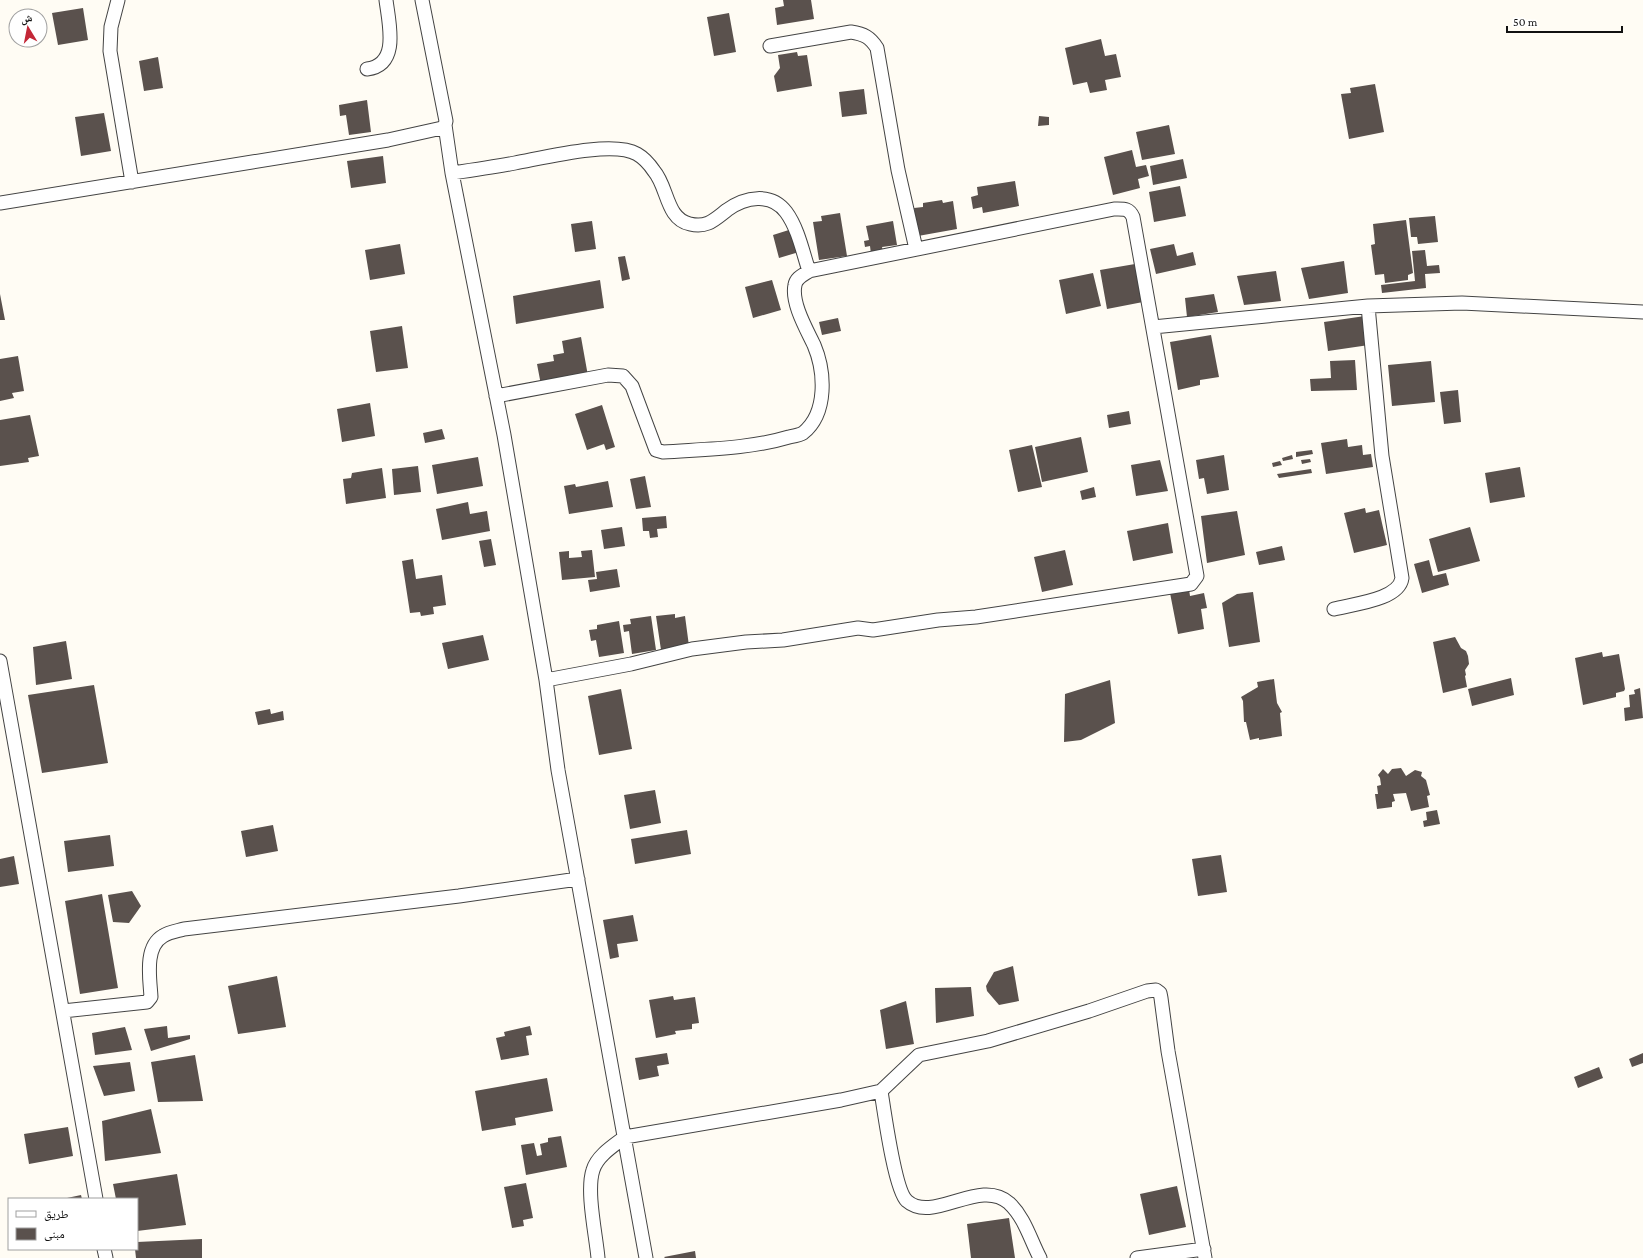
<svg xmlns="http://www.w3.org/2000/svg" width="1643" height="1258" font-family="'Crimson Pro','Noto Naskh Arabic',serif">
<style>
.building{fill:#5a514d}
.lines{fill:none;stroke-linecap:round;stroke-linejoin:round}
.minor-casing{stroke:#444;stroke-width:15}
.minor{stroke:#fff;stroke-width:13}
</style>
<rect width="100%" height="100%" fill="#fffcf4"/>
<path class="building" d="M783,0h28l3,19 -37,6 -2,-17 9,-2z
M83,8l5,32 -30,5 -6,-32z
M729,13l7,39 -22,4 -7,-39z
M1101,39l4,17 11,-2 5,23 -16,3 2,10 -17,3 -3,-11 -14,3 -8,-37z
M797,52l1,4 9,-1 5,31 -35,6 -3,-16 6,-8 -2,-13z
M158,57l5,31 -19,3 -5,-30z
M1375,84l9,48 -35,7 -8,-45 10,-1 -1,-5z
M864,89l3,25 -25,3 -3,-25z
M367,100l4,32 -22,3 -3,-20 -6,1 -1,-11z
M104,113l7,38 -30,5 -6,-39z
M1039,116l10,1v8l-11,1z
M1169,125l6,29 -33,6 -6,-28z
M1132,150l4,17 10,-2 3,11 -11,3 2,9 -27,7 -9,-38z
M383,156l3,27 -35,5 -4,-27z
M1183,159l4,19 -34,7 -3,-19z
M1015,181l4,25 -36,7 -1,-6 -9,2 -2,-12 7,-2 -1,-8z
M1180,186l6,30 -32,6 -5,-30z
M942,200l1,3 10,-2 4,28 -39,7 -4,-28 9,-1v-4z
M840,213l7,43 -28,4 -6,-38 9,-1 -1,-5z
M1435,216l3,26 -20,2 -1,-7h-6l-2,-19z
M1406,220l7,53 -5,2v5l-23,3 -1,-9 -9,1 -4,-30 4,-1 -2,-20z
M592,221l4,28 -21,3 -4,-28z
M893,221l4,24 -15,2 1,4 -12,3 -1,-8 -5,1 -1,-6 5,-1 -3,-14z
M792,229l7,23 -20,6 -6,-23z
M400,244l5,30 -35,6 -5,-30z
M1174,244l3,12 16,-4 3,13 -40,9 -6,-25z
M1425,250l2,16 12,-1 1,8 -15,1 1,14 -44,5 -1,-8 34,-4 -3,-30z
M625,256l5,23 -8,2 -4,-24z
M1344,261l4,32 -39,6 -8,-31z
M1135,264l8,38 -36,7 -7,-39z
M1276,271l5,30 -37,4 -7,-29z
M1093,273l8,33 -35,8 -7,-34z
M600,280l4,28 -88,16 -3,-28z
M772,280l9,30 -28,8 -8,-31z
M0,294l5,26h-5z
M1214,294l4,18 -31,5 -2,-19z
M1365,316l4,29 -41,6 -4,-29z
M838,318l3,13 -19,4 -3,-13z
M402,326l6,42 -32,4 -6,-41z
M1211,335l8,42 -19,3v5l-22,5 -8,-48z
M581,337l7,39 -47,9 -4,-21 17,-3 -1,-6 11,-2 -2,-12z
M18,356l6,35 -12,2 2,5 -14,3v-42z
M1355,360l2,30 -46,1 -1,-12 21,-1 -1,-17z
M1431,361l4,41 -43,4 -4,-41z
M1458,390l3,32 -17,2 -4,-32z
M370,403l5,33 -33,6 -5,-33z
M602,405l13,42 -9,3 -2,-6 -17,6 -12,-36z
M1129,411l2,13 -22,4 -2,-13z
M30,415l9,41 -11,2 1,4 -29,4v-46z
M442,429l3,10 -20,4 -2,-10z
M1081,437l7,35 -46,10 -7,-35z
M1347,439l1,8 14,-2 1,10 8,-1 2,13 -47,7 -5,-31z
M1032,445l10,42 -24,5 -9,-42z
M1312,450l1,4 -17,3v-5z
M1224,455l5,35 -22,4 -3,-16 -5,1 -3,-19z
M1292,455l1,4 -10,2 -1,-3z
M478,457l5,29 -46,8 -5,-29z
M1310,459l1,3 -9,2 -1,-4z
M1160,460l8,31 -32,5 -5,-31z
M1280,461l2,4 -9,2 -1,-4z
M418,466l3,26 -27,3 -2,-26z
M1520,467l5,30 -35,6 -5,-30z
M382,468l4,30 -40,6 -3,-25 8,-1 1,-5z
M1311,469l1,4 -33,5 -2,-4z
M645,476l6,31 -15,2 -6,-30z
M608,481l5,26 -44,7 -5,-28 11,-2 1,3z
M1094,487l2,10 -14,3 -2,-9z
M468,502l2,12 17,-3 3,20 -48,9 -6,-31z
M1365,508l1,5 13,-3 8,35 -33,8 -10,-40z
M1237,511l8,44 -38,8 -6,-47z
M666,516l1,12 -10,1 1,8 -8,1 -1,-7h-6l-1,-13z
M1168,523l5,30 -40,8 -6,-30z
M622,527l3,19 -21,3 -3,-19z
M1470,527l10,34 -42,11 -9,-33z
M491,539l5,26 -12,2 -5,-26z
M1282,546l3,14 -26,5 -3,-13z
M592,550l3,27 -33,3 -3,-28 10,-1v7l13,-1 -1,-6z
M1065,550l8,35 -31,7 -8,-35z
M413,559l3,20 26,-4 4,30 -13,2 1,7 -13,2 -1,-4 -10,1 -8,-52z
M1429,560l4,16 13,-3 3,12 -27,8 -8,-29z
M617,569l3,18 -30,5 -2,-12 9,-1 -1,-7z
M1189,589l1,7 14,-3 3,15 -6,1 3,20 -26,5 -8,-41z
M1253,592l7,50 -31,5 -7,-44 15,-9z
M675,614v4l10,-2 4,30 -28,4 -5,-34z
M651,616l5,34 -24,4 -3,-23 -5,1 -1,-7 8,-1 -1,-5z
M619,621l5,32 -25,4 -3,-17 -5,1 -2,-11 8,-1v-4z
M483,635l6,25 -41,9 -6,-26z
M1455,637l6,11 5,3 2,5 1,8 -4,6 1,5 -1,1 2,11 -24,6 -10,-51z
M66,641l6,38 -36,6 -3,-38z
M1602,652l1,5 16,-3 6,35 -1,2 -8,2v4l-33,8 -8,-47z
M1511,678l3,17 -42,11 -4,-17z
M1274,679l3,24 5,9 -2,1 2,23 -23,4v-2l-9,2 -4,-18h-2l-1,-21 -2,-4 17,-10 -1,-5z
M1110,680l5,43 -34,17 -17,2 1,-48z
M94,685l14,78 -66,10 -14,-78z
M1640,688l3,30 -18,3 -1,-13 6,-1 -1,-12 6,-1 -1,-4z
M621,689l11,60 -33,6 -11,-59z
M270,709l1,5 12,-3 1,9 -26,5 -3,-13z
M1401,768l5,8 9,-6 7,2 -1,4 5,4 4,15 -3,1 2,11 -18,4 -5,-18 -13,1 2,7 -3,1v5l-15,2 -2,-15h3l-1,-8 4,-1 -1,-7 -2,-3 5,-6 5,5 4,-5z
M655,790l6,33 -31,6 -6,-34z
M1437,810l3,14 -16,3 -1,-6 4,-1 -1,-8z
M273,825l5,26 -32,6 -5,-26z
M687,830l4,24 -56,10 -4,-25z
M110,835l4,31 -46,6 -4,-31z
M1221,855l6,37 -29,4 -6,-37z
M14,856l5,28 -19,3v-28z
M132,891l9,15 -12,17 -16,-1 -5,-27z
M102,894l16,94 -38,6 -15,-93z
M633,915l5,26 -21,3 2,13 -9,2 -7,-39z
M1013,966l6,35 -20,4 -12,-14 -1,-5 8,-14z
M277,976l9,51 -48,7 -10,-48z
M971,987l3,29 -38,7 -1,-35z
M673,996l1,4 21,-3 4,26 -7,1v5l-17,2 1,3 -20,4 -7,-38z
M906,1001l8,43 -28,5 -6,-39z
M167,1026l1,12 22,-3v4l-39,12 -7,-22z
M530,1026l2,9 -6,1 3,19 -28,5 -5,-22 9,-2 -1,-4z
M125,1027l7,23 -37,5 -3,-22z
M667,1053l2,11 -12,2 2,10 -20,4 -4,-22z
M1643,1053v10l-11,4 -3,-8z
M195,1055l8,46 -45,1 -7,-40z
M130,1062l5,29 -31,5 -11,-30z
M1599,1067l4,11 -25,10 -4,-11z
M547,1078l6,33 -38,7 1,7 -34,6 -7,-40z
M151,1109l10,44 -56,8 -3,-40z
M68,1127l5,29 -44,8 -5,-30z
M561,1136l6,31 -41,8 -5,-30 13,-2 3,13 5,-1 -2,-11 8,-2v-4z
M177,1174l9,51 -49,6v-32h-21l-3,-15z
M526,1183l7,35 -10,2 1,6 -12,2 -8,-41z
M1177,1186l9,41 -37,8 -9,-41z
M81,1195l1,4h-15v-1z
M1009,1218l6,40h-44l-4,-34z
M202,1239v19h-66l-1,-9h2v-7z
M695,1251l1,7h-31l-1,-1z"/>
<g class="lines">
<defs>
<path id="minor" d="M118,0l-7,27 -1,24 22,131
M770,46l81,-14c13,2 19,5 26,16l21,122 18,79
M367,69c33,-4 22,-45 19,-69
M445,125l7,48 52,262 42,245 12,90 88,488
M452,173c21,-3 42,-6 63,-10 28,-5 98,-23 122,-9 7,4 13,11 17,17 14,16 12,48 36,53 17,4 24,-4 37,-14 18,-13 44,-18 59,2 12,16 17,41 23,59
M0,203l388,-63 54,-12 3,-3 1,-4 -24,-121
M1153,327l215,-21 94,-3 181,9
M496,396l112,-21 15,1 9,10 24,64 7,2c42,-3 86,-3 126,-15 5,-1 11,-2 14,-4 25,-20 22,-62 11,-88 -7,-15 -23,-42 -19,-60 1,-7 8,-10 14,-14l305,-62c10,0 15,-1 19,8l64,359 -6,8 -215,33 -38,3 -65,10 -15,-2 -75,12 -37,2 -54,7 -61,15 -85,16
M1334,609c19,-5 65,-9 68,-31l-20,-122 -14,-150
M0,661l96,538
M63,1011l84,-9 4,-5c-1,-18 -7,-50 12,-61 6,-4 14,-5 21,-7l275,-33 119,-17
M881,1091c3,19 14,100 26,110 26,23 73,-24 102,2 16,15 21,36 31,55
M104,1249l2,9
M598,1258c-2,-23 -12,-67 -5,-88 4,-14 20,-24 32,-33l216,-37 40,-9 38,-36 69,-14 101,-30 58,-20 9,-1 4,3 1,5 7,53 37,207
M1137,1258l67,-9"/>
</defs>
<use href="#minor" class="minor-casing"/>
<use href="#minor" class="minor"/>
</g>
<rect x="8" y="1198" width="130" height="52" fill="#ffffff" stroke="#a0a0a0"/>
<rect x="16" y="1211" width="20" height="6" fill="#ffffff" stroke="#a0a0a0"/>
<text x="44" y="1218" font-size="12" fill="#111111">طريق</text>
<rect x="16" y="1228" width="20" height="12" fill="#5a514d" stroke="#a0a0a0"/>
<text x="44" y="1238" font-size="12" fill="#111111">مبنى</text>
<g transform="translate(28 28) rotate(350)"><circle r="19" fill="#ffffff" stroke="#a0a0a0"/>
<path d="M0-3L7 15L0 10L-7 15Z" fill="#c32737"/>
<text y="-6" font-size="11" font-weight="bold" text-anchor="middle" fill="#111111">ش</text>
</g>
<path d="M1507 26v6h115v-6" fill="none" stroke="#111111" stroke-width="2"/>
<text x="1513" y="26" font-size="12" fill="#111111" stroke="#ffffff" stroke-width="3" paint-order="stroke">50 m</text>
</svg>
